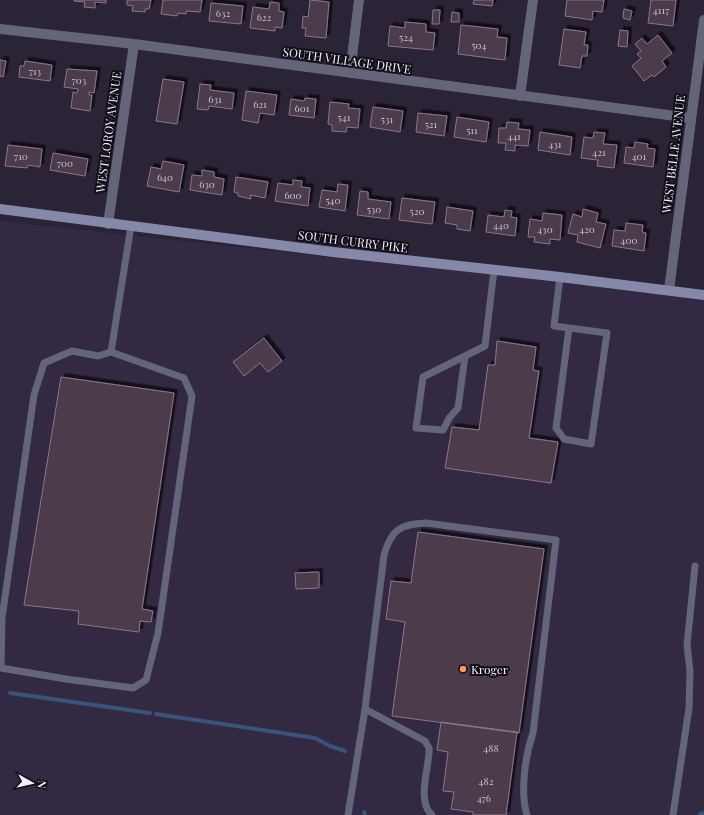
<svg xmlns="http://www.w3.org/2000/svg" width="704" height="815" font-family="'Playfair Display',serif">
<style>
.built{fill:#332942}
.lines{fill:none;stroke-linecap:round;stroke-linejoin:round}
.stream{stroke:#3b537b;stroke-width:4}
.building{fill:#4b3a4b;stroke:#8a778b;filter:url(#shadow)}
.lane{stroke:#64657a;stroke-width:7}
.street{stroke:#64657a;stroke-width:10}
.secondary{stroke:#8688aa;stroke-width:10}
.poi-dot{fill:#fe9b59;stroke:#120e17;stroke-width:1.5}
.labels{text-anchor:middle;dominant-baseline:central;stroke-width:4;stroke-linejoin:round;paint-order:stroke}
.number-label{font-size:10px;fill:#c9c1cf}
.street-label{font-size:12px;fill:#f3eefb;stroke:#120e17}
.poi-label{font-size:12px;fill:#f3eefb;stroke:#120e17;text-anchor:start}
</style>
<defs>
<filter id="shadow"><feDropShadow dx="3.5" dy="-3.5" stdDeviation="0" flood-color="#0009"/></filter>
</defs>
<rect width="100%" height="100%" fill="#2b2336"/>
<path class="built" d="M0,221l375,41 329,31v522h-704z"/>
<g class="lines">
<path class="stream" d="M10,693l140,20
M156,714l159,24 15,8 15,5
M364,812l1,3
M700,815v-1l4,-1"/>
</g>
<path class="building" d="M74,0h32v3l-11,-1v6l-11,-1 1,-5 -11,-1z
M127,0h24l-2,9h-4v3l-13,-1 1,-5 -6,-1z
M163,0h39l-2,12 -14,-1v3l-8,-1 -1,3 -16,-2z
M310,0l19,2 -3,36 -21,-2 1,-8h-4l1,-12 5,1z
M474,0h19l-1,6 -19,-2z
M567,0h37l-2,12 -9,-1 -1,9 -27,-4z
M651,0h25l-3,26 -25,-3z
M270,2l9,1v8l5,1 -2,16 -7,-1v4l-25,-3 3,-21 16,2z
M211,3l32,3 -2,18 -32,-3z
M624,9l8,2 -2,9 -7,-2z
M433,10h7l-1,14h-7z
M452,12l7,1v9h-8z
M405,22l21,2v8l9,1 -2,17 -45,-4 2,-20 15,2z
M461,25l37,4 -1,8 10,1 -2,22 -47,-6z
M564,29l22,3 -2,13h4l-1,11h-5l-2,12 -21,-3z
M620,30l8,1 -1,16 -9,-1z
M658,35l14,18 -10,8 4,6 -12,10 -2,-2 -8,6 -12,-15 9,-8 -4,-4 4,-3 -6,-7 7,-6 5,6z
M0,60l6,1 -3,16 -3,-1z
M25,61l27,4 -2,16 -31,-4 1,-11h4z
M67,69l30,2 -3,22 -5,-1v3h3l-2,16 -19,-3 2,-16 4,1 1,-4 -14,-2z
M163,79l21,3 -7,42 -21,-3z
M200,84l11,1 -1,5 24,3 -2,16 -23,-3 -1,4 -11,-1z
M246,91l31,4 -3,20 -14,-2 -2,10 -16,-3z
M305,98l11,1 -2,19 -25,-3 2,-16 13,2z
M330,102l19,2 -1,4 12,1 -2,19 -11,-1 -1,5 -14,-1v-6l-4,-1z
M373,107l30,4 -3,21 -30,-5z
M418,113l29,3 -3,20 -28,-4z
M457,117l32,5 -3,20 -32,-5z
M507,122l12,1 -1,6 12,1 -2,16 -13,-1v6l-10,-1 1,-7h-8l1,-15h7z
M540,132l32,5 -2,18 -32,-5z
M594,132l11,1 -2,11 14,1 -3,23 -17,-2 1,-6 -17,-2 3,-21 9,1z
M635,142l13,2 -1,4 8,1 -2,18 -29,-4 2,-16 8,1z
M8,145l34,4 -2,18 -12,-2 -1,3 -22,-2z
M53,153l35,6 -3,17 -35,-6z
M163,161l21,4 -5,27 -32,-6 4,-19 10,2z
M202,170l12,2v5l10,2 -2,16 -32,-5 2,-15 10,1z
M236,177l32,5 -3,16 -15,-3 1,4 -13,-3v-3l-4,-1z
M293,180l9,1 -1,6 9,1 -2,18 -33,-5 3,-18 15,2z
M338,184l10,1 -3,26 -26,-4 3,-17 15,2z
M360,191l8,1v7l23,3 -2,17 -32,-4z
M402,198l33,4 -3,22 -33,-4z
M447,207l26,4 -3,20 -13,-2v-4l-12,-2z
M583,209l15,4 -2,9 10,2 -6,24 -23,-6 1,-7 -10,-2 5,-19 9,3z
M505,210l7,1 -1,6 6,1 -2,18 -29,-4 2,-17 16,2z
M543,213l19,2 -2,25 -10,-1v5l-16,-2 1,-5h-7l2,-18 12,2z
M626,223l17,2 -1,7 4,1 -2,18 -32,-5 2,-16 11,1z
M264,338l18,23 -14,11 -8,-9 -16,13 -11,-14z
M497,341l39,6 -3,23 6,1 -10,67 29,4 -7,41 -106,-15 7,-41 27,3 9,-65h7z
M61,377l113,16 -32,216 11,2 -2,11 -11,-1 -1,11 -61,-8 1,-13 -55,-6z
M418,532l126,17 -25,184 -127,-17 13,-94 -19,-3 5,-38 20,2z
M319,572v16l-23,1 -1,-16z
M441,722l76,10 -11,83h-33v-3l-22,-3 3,-17 -11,-1 5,-39 -11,-2z"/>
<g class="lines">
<path class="lane" d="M560,277l-6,49 53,7 -16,111 -27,-5 -8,-11 13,-100
M111,352l73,26 8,18 -34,237 -12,47 -13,8 -67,-9 -65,-11 1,-50 32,-223 10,-32 28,-12 26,5 13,-4 20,-126
M465,356l-7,52 -8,9 -7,13 -27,-2 7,-51 62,-31 9,-76
M365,709l60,32 4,7v5c-1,17 -12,49 3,62
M348,815l17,-106 19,-154c7,-25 16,-31 42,-32l130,17 -23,193c-8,23 -13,60 -6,82
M673,815l16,-107 1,-37 -3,-26 8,-79"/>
<path class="street" d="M0,29l134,15 557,74
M350,73l9,-73
M520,96l13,-96
M108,224l26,-180
M669,290l35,-270"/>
<path class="secondary" d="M0,209l333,43 227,25 144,18"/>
</g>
<circle class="poi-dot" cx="463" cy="669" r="4"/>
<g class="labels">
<g class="number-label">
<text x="661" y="10">4117</text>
<text x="223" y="13">632</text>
<text x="264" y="17">622</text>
<text x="406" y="37">524</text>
<text x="479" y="45">504</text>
<text x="35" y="71">713</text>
<text x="79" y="80">703</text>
<text x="215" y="99">631</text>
<text x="260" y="104">621</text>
<text x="302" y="108">601</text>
<text x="344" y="117">541</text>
<text x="387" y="119">531</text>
<text x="431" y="124">521</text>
<text x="472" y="130">511</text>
<text x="514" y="136">441</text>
<text x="555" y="144">431</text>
<text x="599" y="152">421</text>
<text x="21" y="156">710</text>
<text x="639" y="156">401</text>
<text x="65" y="163">700</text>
<text x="165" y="177">640</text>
<text x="207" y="184">630</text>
<text x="293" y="195">600</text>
<text x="333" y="200">540</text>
<text x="374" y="209">530</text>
<text x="417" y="211">520</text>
<text x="501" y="225">440</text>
<text x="545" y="229">430</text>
<text x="587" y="229">420</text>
<text x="629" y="240">400</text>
<text x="491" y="748">488</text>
<text x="486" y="781">482</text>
<text x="484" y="798">476</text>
</g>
<g class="street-label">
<text transform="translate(347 60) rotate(8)">SOUTH VILLAGE DRIVE</text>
<text transform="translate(108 132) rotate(-82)">WEST LOROY AVENUE</text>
<text transform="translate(673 154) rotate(-83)">WEST BELLE AVENUE</text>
<text transform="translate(353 241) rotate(7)">SOUTH CURRY PIKE</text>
</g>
<g class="poi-label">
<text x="471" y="669">Kroger</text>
</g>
</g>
<g transform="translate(32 783) rotate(98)" stroke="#120e17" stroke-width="3" paint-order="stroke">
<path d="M0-3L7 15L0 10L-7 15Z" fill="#f3eefb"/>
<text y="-6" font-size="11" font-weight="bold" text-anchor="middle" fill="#f3eefb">N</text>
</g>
</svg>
